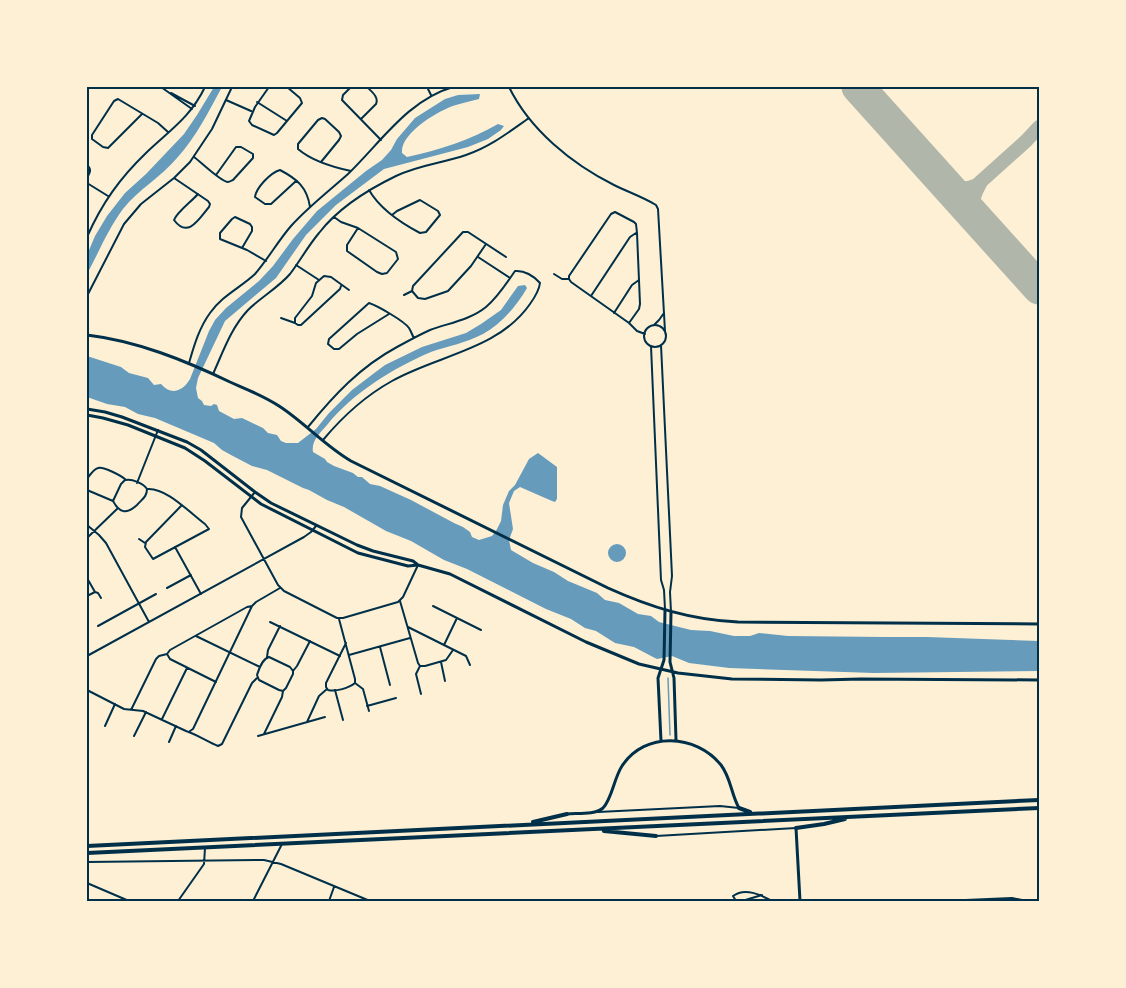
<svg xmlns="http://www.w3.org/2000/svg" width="1126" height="988" font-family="'IBM Plex Sans',sans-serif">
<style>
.water{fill:#669bbc}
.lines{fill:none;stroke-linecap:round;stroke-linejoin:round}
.stream{stroke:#669bbc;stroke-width:1.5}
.taxiway{stroke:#b1b6ab;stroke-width:14}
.runway{stroke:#b1b6ab;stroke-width:33}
.minor{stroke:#003049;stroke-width:2}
.tertiary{stroke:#003049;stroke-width:3}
.primary{stroke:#003049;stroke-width:4}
.neatline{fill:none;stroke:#003049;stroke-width:2}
</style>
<rect width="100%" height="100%" fill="#fdf0d5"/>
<path class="water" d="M214,87h8c-13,24 -26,50 -45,71 -16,19 -38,31 -54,51 -15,20 -24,43 -36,65v-19l8,-19 12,-20 18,-23 21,-19 38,-40 13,-19z
M480,94l-1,5c-8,2 -16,4 -23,6 -17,5 -56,28 -54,48l5,4c32,-7 63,-17 91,-33l6,2 -3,4 -13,9 -20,8 -84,22 -48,36 -30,30 -30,43 -51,43 -27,57 -2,10 2,10 4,3 2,4 7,1 3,-2 3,1 2,6 15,8 8,-1 21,10 5,5 9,2 4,6 5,2h12l18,-14 13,-16 23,-23 21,-16 12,-9 37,-18 44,-14 15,-9 20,-14 17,-24 7,-1 2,3c-11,19 -26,36 -44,46 -17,9 -35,12 -52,18 -38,16 -78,41 -104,73 -7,8 -16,16 -14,27l12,7 2,3 7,4 19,7 5,4h4l8,7 10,2 31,14 43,23 9,4 7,5 2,5 7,3 13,-4 4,-5 5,-10 2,-16 6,-14 6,-6 14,-26 9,-6 19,14v32l-2,3 -3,-1 -32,-14 -6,4 -5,12 4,26 -4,11 2,10 22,13 21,9 14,9 29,12 8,7 14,3 19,11 13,2 8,6 32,8 19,1 24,5h16l9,-3 29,3 96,1h43l112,4v30l-165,2 -145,-5 -40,-5 -17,-7 -15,3 -4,-2 -19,-10 -19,-4 -19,-12 -11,-3 -14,-9 -25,-10 -79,-40 -23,-9 -33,-19 -25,-10 -42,-24 -17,-7 -18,-10 -6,-2 -36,-18 -15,-4 -21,-11 -9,-5 -8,-7 -59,-25 -17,-4 -13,-7 -18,-3 -20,-7v-41l34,11 8,6 19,5 6,7 7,-1c10,12 22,7 29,-5l19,-48 6,-11 11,-12 33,-27 14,-15 20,-27 24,-28 49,-40 16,-11 9,-10 6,-11 18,-21 30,-19 13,-4z
M608 553a9 9 0 1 1 18 0a9 9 0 1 1-18 0Z"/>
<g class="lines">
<path class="stream" d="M668,678l2,57"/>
<path class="taxiway" d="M944,183l2,4c11,2 20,3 31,-2l49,-44 13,-14
M979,221l-5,-2c-4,-14 0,-25 7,-37"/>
<path class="runway" d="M858,87l181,201"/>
<path class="minor" d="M161,87l31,22
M269,87l-14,20 -6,14 3,4 22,10 3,-2 25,-30 -2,-5 -13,-11
M351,87l-8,8 -1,5 39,40
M427,87l4,8
M509,87c21,43 63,77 105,98 14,7 29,12 42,20l2,4 7,122
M171,93l24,13
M226,100l25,11
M257,102l30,19
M142,114l-34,34 -5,-1 -11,-8v-4l22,-34 4,-2 40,24 10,9
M361,119l15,-15c3,-7 -4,-12 -9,-17
M194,157c7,5 27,25 34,25 2,0 4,-2 5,-2l20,-22v-4l-12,-7h-5l-20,28
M321,162l18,-22 2,-4 -2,-4 -14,-13 -3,-1 -4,2 -20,24v5c14,12 34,18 53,22
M87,165c5,4 3,8 0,13
M174,178l34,23 2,3 -1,3c-10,12 -21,32 -35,13 3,-8 17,-18 24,-26
M296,181l-25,23h-6l-10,-7c1,-9 15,-24 25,-27 17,9 27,17 30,37
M87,183l21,13
M369,190c11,19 32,33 51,43l6,-1 14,-17 -2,-4 -18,-11 -23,11 -5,4
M334,217l7,5 17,6 38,24 2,7 -11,14 -5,1 -5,-2 -30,-21v-6l11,-17
M87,237c15,-34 33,-59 59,-84 24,-23 44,-35 59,-66
M242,248l10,-17v-4l-2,-3 -15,-7 -3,2 -12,14v6l27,11 19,11
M478,257l32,21
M296,265l23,15
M554,274l8,5h7l2,3 58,41 8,8 8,3
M569,279v-3l42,-62 4,-2 19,10 2,2 1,9 3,71 -1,5 -10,14
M412,291l6,7 7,1 23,-8 23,-25 15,-22
M404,295l8,-4 1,-5 50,-54h5l38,25
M87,296l37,-72 17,-20 33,-26 16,-16 22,-33 20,-42
M591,296l39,-59 6,-4
M614,313l18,-28 7,-5
M389,314l-32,20 -18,15h-5l-6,-5 1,-5 40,-36c9,3 35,18 40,25 2,3 3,7 5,10
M281,318l14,5 3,2h3l39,-36 1,-3
M295,323v-5l17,-22 4,-13 8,-7 7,1 18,13
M644 336a11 11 0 1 1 22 0a11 11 0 1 1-22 0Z
M654,325l5,-5 5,-7
M661,345l11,231 -2,16 1,20
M651,346l10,234 3,10 1,19
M189,363c5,-17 10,-35 21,-50 13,-18 30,-25 45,-39 13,-15 23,-33 36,-48 17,-19 38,-35 57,-52 33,-32 60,-74 105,-87
M213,374c10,-22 18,-46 35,-64 13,-13 30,-22 42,-36 10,-13 18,-28 29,-41 20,-26 48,-43 77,-57 22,-11 47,-13 70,-21 24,-8 43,-23 63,-37
M308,427c26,-32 52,-60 89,-80 11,-6 22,-12 33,-17 19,-7 40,-10 56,-23 12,-10 20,-23 29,-36 9,-1 19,5 25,12 -1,8 -5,14 -10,21 -32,46 -92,51 -138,77 -27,15 -49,35 -69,59
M87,479c2,-3 7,-10 11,-11 5,-2 24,8 28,12 6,-1 17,3 21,9
M137,483l21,-53
M147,489c19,-2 43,24 58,35l4,5 -56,30 -8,-12 1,-5 35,-36
M87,490l26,11
M255,492l-13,16 -1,9 37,68 6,6 53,27h6l55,-16 5,-5 15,-32
M113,501c7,13 14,13 24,4 5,-6 10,-8 10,-16
M113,501l8,-17 4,-4
M87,525l12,10 7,8 43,79
M87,538l31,-30
M139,539l6,4
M175,547l26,47
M87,578l8,14 3,1 3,5
M167,588l24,-13
M87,596l8,-4
M400,601l18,62 2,3
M433,606l48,24
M339,619l16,60v4
M270,622l70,34
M98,626l58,-32
M408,627l58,29 4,9
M196,636l64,31
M346,643l-20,40v4l2,3c8,2 21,-2 27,-7
M444,645l13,-27
M380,647l10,38
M167,654l3,-4 77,-43 5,-1
M167,654l3,5 46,23
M349,655l61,-17
M87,656l217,-119 7,-5 5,-6
M267,657l1,-7 12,-24
M441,662l4,19
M420,666h5l21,-6 7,-10
M420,666l-4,8 5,20
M355,683l8,6 6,22
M87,690l37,19 19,2 43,20c10,3 22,11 32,15l4,-2 30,-61 5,-5
M335,690l8,30
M283,691l-4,-1 -20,-10 -2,-5c2,-6 5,-16 12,-18l21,10 3,4
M367,706l29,-8
M131,710l25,-51 3,-3 8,-2
M162,719l25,-51
M307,722l12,-26 8,-7
M105,726l10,-22
M190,731l3,-2 59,-123 4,-4 24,-14
M264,734l18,-37 1,-6 3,-3 7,-14v-3l4,-5 13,-25
M134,736l12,-24
M258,736l67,-19
M169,742l7,-16
M598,812l122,-6 19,2
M656,836l140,-8
M87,862l177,-2 17,4 89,37
M87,883l42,18
M178,901l26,-37 1,-16
M253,901l29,-57
M329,901l5,-14
M736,901l-3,-5c12,-9 28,-1 39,5
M742,901l20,-6
M942,901l70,-3 15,3"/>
<path class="tertiary" d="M87,335c50,6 97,25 143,47 16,7 34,14 49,24 25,16 46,40 72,55l257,127c42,19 83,32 130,34l301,2
M87,409l18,3 17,5 65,25 14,8 54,42 16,11 86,42 16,6 40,10 5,4
M87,415l16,3 25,7 57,23 20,13 56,43 97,49 50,13 10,-1 32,9 136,68 53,22 39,9 54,6 89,1 40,-1 178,1
M671,612l-1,50 4,16 2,62
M661,741l-3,-63 6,-18 1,-50
M567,814c10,-1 28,1 36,-6 9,-9 11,-30 19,-42 23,-35 74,-32 99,-1 10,13 10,29 18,43
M796,828l4,73"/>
<path class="primary" d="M739,808l11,4
M533,822l34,-8
M796,828l28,-4 21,-5
M604,831l52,5
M87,846l952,-46
M87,853l952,-45"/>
</g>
<rect width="1126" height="988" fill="none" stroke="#fdf0d5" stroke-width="177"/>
<rect x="88" y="88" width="950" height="812" class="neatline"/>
</svg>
